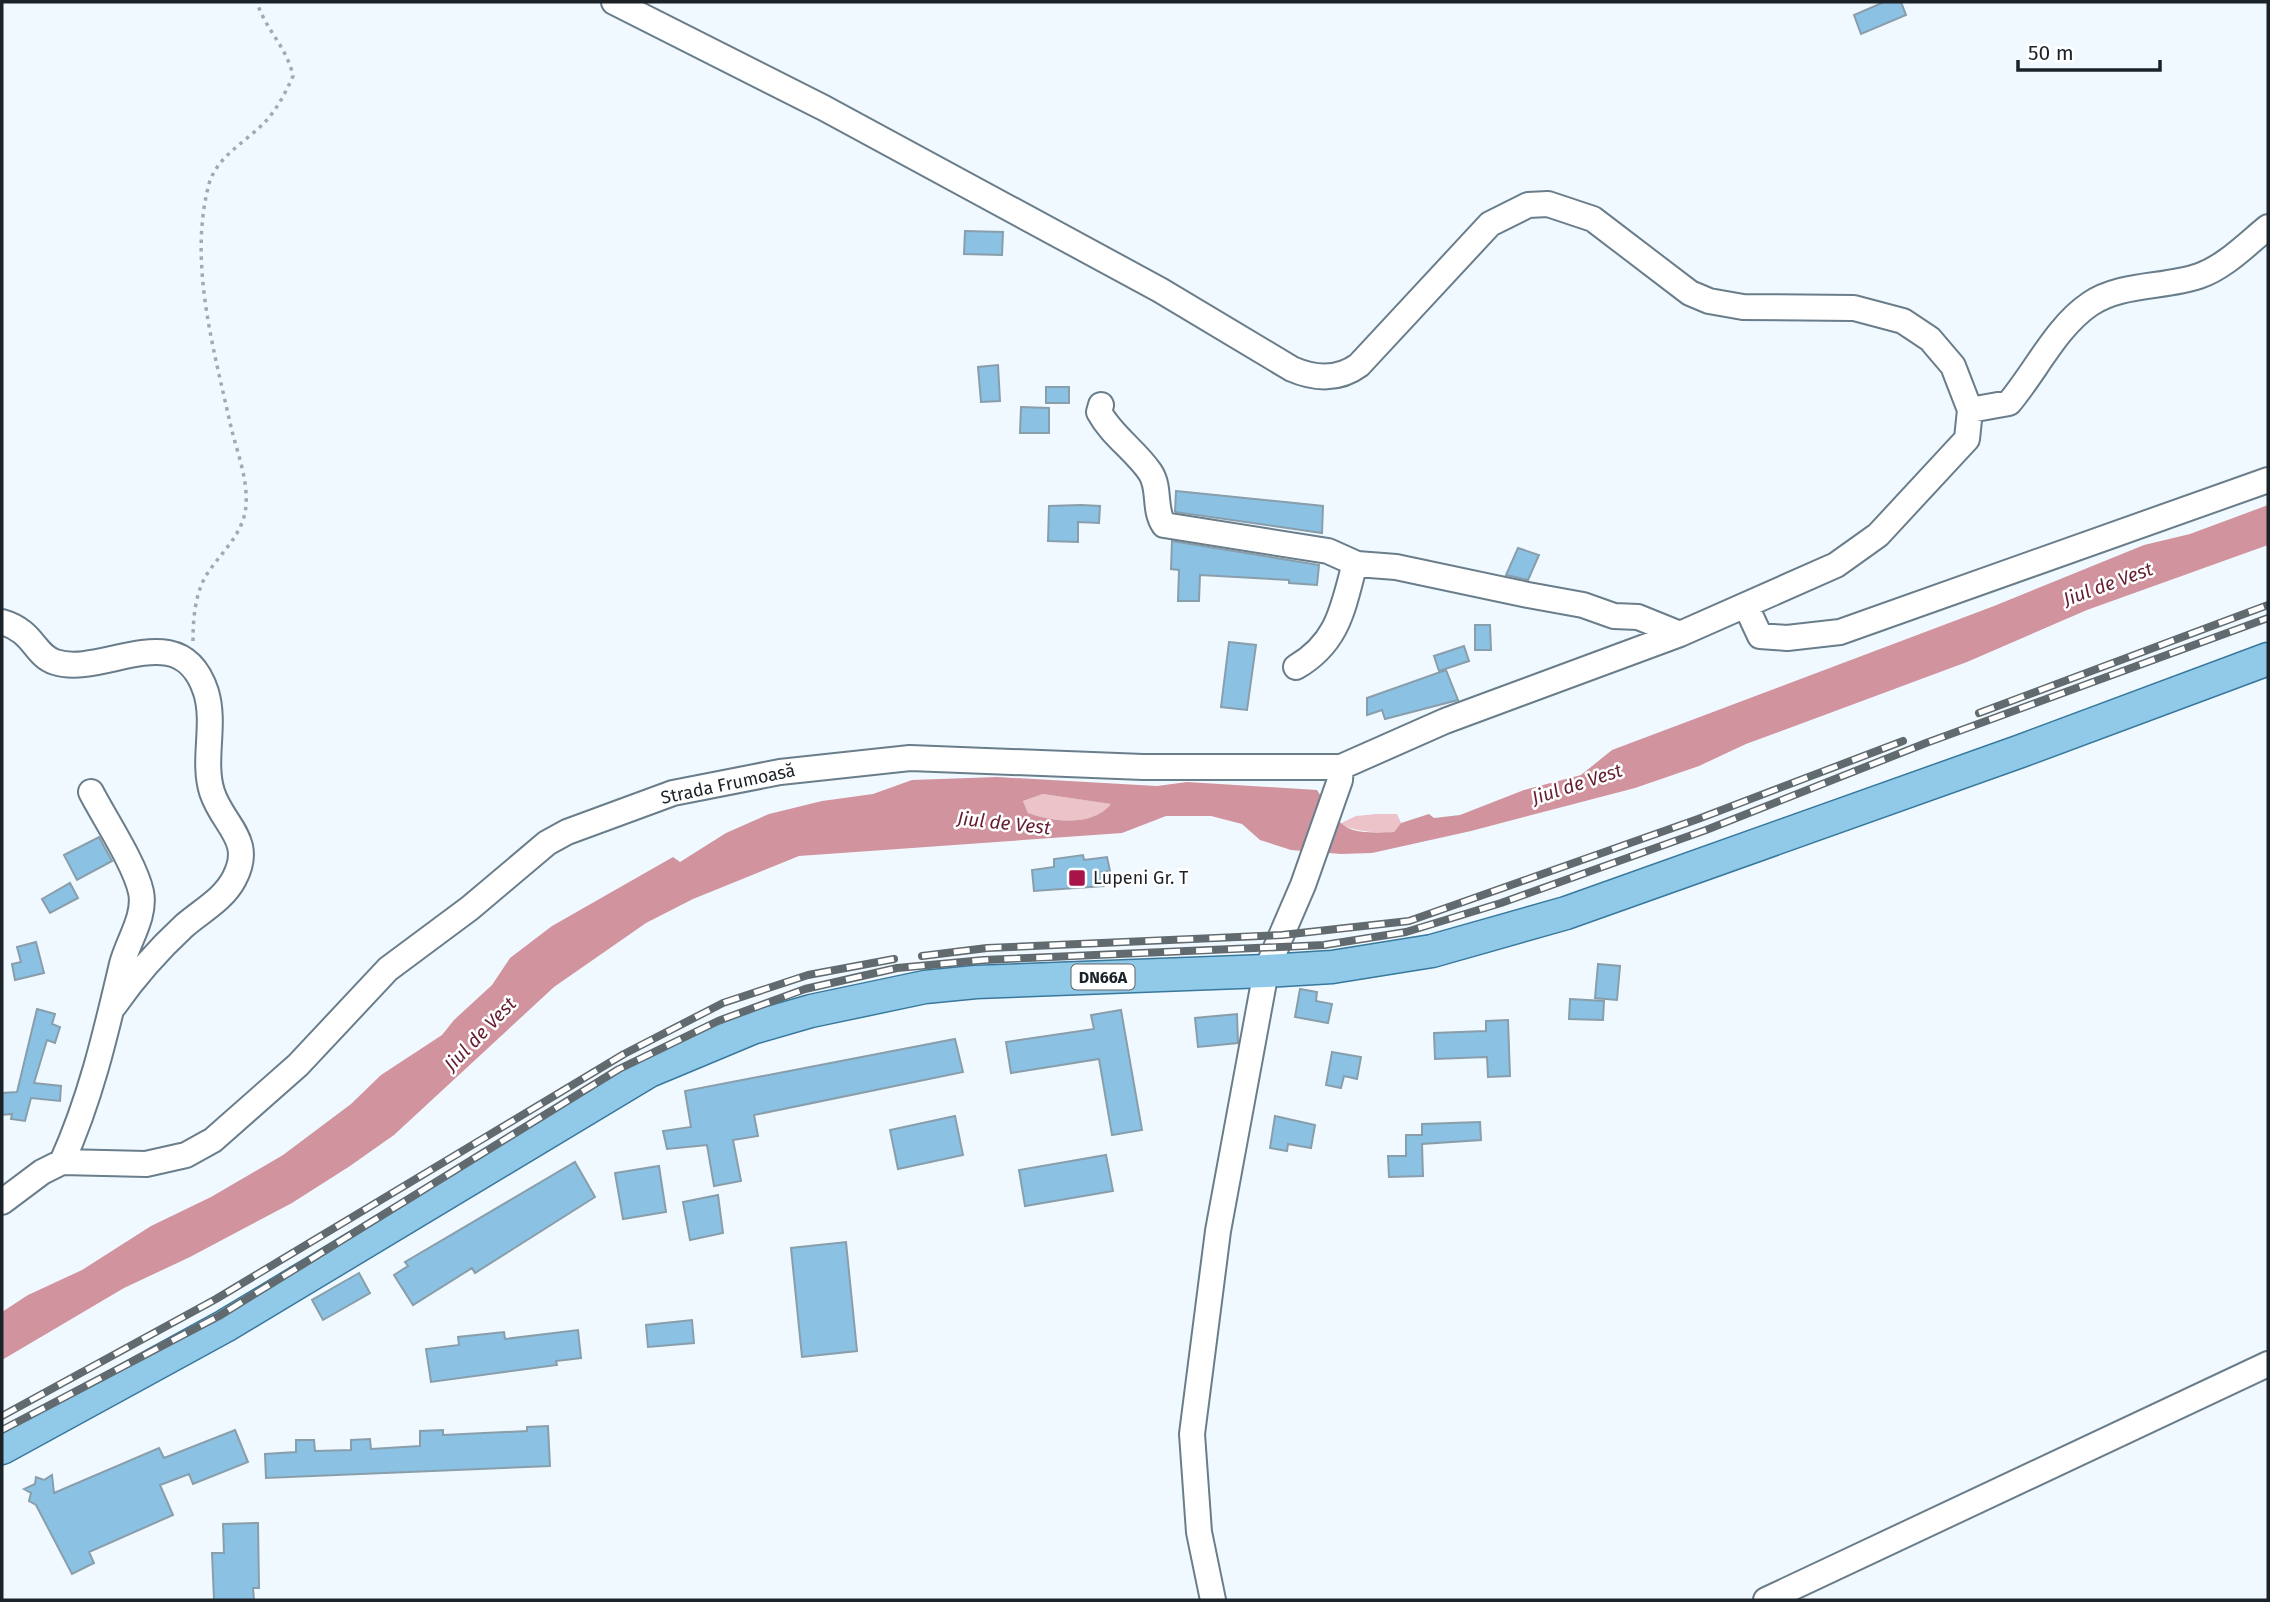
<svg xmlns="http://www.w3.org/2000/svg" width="2270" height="1602" font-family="'Fira Sans',sans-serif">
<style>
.green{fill:#ebc3c9}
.water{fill:#d1949e;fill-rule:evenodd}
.building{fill:#8bc1e3;stroke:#899eab;stroke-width:2}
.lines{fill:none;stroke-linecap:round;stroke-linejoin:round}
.minor-casing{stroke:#697d8a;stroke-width:28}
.major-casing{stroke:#38789c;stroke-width:35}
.path{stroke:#a1aaaf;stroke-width:3.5;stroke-dasharray:3.5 5;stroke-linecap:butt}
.minor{stroke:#fff;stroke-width:24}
.major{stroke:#91c9e9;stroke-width:32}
.rail-casing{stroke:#616a6f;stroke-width:8}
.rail{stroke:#fff;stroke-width:5;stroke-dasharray:16;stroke-linecap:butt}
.poi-dot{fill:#a81349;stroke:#fff;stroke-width:2.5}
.labels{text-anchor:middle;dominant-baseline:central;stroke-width:5;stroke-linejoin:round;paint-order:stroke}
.shield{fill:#fff;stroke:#5f6568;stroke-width:2}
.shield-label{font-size:16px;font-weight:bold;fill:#1b2328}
.street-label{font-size:18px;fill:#1b2328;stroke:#fff}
.poi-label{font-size:18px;fill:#1b2328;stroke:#fff;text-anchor:start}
.water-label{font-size:19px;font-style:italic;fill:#641c30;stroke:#fff}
</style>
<rect width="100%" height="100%" fill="#f0f9ff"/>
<path class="green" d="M1043,794l69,10c-19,23 -59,18 -84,9l-5,-12z
M1376,814h21l4,9 -7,9c-21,1 -36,0 -55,-8l17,-8z"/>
<path class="water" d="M2268,505v40l-181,65 -120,52 -221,82 -47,22 -64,22 -164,43 -99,22 -31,1 -50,-4 -31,-10 -18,-16 -31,-8h-45l-44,17 -323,23 -106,43 -47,24 -92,64 -160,148 -44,31 -58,37 -102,54 -66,31 -122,72v-48l26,-17 54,-25 69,-44 60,-29 72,-42 68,-51 30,-29 61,-40 12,-15 38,-35 18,-27 42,-32 121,-69 7,5 46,-29 43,-19 53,-13 51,-7 39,-14 85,-3 160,9 30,-4 130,8c26,41 27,44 77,42l7,-9 28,-9 5,4 26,-3 64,-25 57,-15 31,-25 382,-144 150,-61 46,-11zM1043,794l68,10c-18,23 -58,18 -83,9l-5,-12z"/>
<path class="building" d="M1884,2h17l5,13 -45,19 -7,-19z
M965,231l38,1 -1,23 -38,-1z
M998,365l2,36 -19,1 -3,-35z
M1046,387h23v16h-23z
M1021,407l28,1v25h-29z
M1176,491l147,15 -1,27 -147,-21z
M1081,505l19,1 -1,17 -21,-1v20l-30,-1 1,-35z
M1172,541l147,24 -2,20 -28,-2v-3l-89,-5 -1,26h-21l1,-31 -8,-1z
M1518,548l21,7 -11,25 -22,-5z
M1475,625h15l1,25h-16z
M1229,642l27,3 -9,65 -26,-3z
M1464,646l5,15 -30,10 -5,-15z
M1446,670l12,30 -73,19 -3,-9 -15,5v-17z
M99,837l13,24 -35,19 -13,-25z
M1083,855l1,5 23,-3 3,14 -8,1 2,14 -70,5 -2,-21 22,-3v-8z
M70,883l8,15 -28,15 -8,-14z
M36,942l8,31 -29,7 -3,-16 9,-2 -4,-15z
M1598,964l22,2 -3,34 -22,-2z
M1300,989l17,3 -1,9 16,3 -4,19 -33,-6z
M1570,999l34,2 -1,19 -34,-1z
M37,1009l18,5 -3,10 8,3 -5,16 -8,-3 -13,43 27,3 -1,15 -29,-3 -6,23 -14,-2 1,-5 -10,1v-22l15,-1z
M1121,1010l21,120 -30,5 -13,-76 -88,14 -5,-31 88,-13 -3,-14z
M1237,1014l1,29 -40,4 -3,-29z
M1508,1020l2,56 -22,1 -1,-20 -52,2 -1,-26 52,-2v-10z
M955,1039l8,33 -209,43 4,21 -25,4 8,41 -27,5 -7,-41 -40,4 -4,-18 28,-4 -6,-36z
M1332,1052l29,5 -4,22 -13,-3 -3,12 -15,-3z
M955,1116l8,39 -65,14 -8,-39z
M1275,1116l40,9 -4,23 -23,-4 -1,7 -17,-3z
M1480,1122l1,18 -59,4 1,32 -34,1 -1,-21h18v-21h16v-11z
M1106,1155l7,36 -88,15 -6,-36z
M575,1162l20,35 -120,76 -3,-5 -59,37 -19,-30 14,-9 -3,-4z
M659,1166l7,46 -43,7 -8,-46z
M718,1195l5,38 -33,7 -7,-38z
M846,1242l11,109 -55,6 -11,-109z
M359,1273l11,20 -47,27 -11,-20z
M692,1320l2,23 -46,4 -2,-22z
M578,1330l3,28 -25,3 1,4 -126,17 -5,-33 33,-4 -1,-8 46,-5 1,7z
M548,1426l2,40 -284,12 -1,-24 31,-2v-12h18l1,11 36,-1v-10l19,-1 1,10 49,-3v-15l23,-1v5l84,-4v-4z
M235,1430l13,32 -55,22 -4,-10 -29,11 13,30 -84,37 5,11 -22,11 -36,-69 -7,-4 2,-8 -7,-4 11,-5 1,-7 8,3 8,-5 2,18 105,-45 5,10z
M258,1523l1,65h-6l1,12h-40l-2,-47h12l-1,-29z"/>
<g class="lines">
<defs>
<path id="minor" d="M614,2l210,106 336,182 132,79c23,10 47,11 67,-4l131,-141 38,-19 20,-1 45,15 97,74 19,8 34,6 111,1 49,13 27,18 23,27 17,44 -3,29 -89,96 -42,30 -156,69 -235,87 -104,46 -1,13 -37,105 -37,86 -48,260 -26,203 7,98 14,68
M1101,405l-2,7c13,24 36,38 51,60 11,16 3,37 14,53l164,26 29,13 39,3 132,28 55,10 31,11 24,1 42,17
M1970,410l39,-7c27,-32 47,-76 81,-99 31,-21 74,-16 109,-28 26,-9 48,-32 69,-49
M1746,606l14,30 27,2 53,-6 428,-152
M2,622c32,9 32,33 53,40 49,16 125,-49 151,30 10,33 -4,68 6,100 11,34 43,48 22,87 -11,21 -33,32 -50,47 -27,25 -49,50 -70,80
M1296,667c43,-25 47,-60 59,-104
M62,1162c29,-64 44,-130 60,-198 6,-23 24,-48 19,-72 -6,-28 -36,-73 -50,-100
M2,1202l40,-30 20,-10 84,2 40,-9 27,-15 85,-75 90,-96 82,-61 77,-65 20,-11 106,-39 107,-21 130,-14 233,9h198
M1766,1600l502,-236"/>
<path id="major" d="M2,1448l223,-122 424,-255 103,-43 59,-17 114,-24 51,-5 290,-11 66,-4 100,-16 134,-38 455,-162 247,-92"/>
</defs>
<use href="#minor" class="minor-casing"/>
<use href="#major" class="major-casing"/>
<path class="path" d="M193,641c0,-22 2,-48 14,-67 15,-23 37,-40 39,-69 2,-26 -9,-53 -15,-78 -17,-77 -43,-165 -22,-243 8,-28 37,-42 56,-62 12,-13 21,-30 28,-46 -6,-29 -28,-47 -36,-74"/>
<use href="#minor" class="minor"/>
<use href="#major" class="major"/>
<defs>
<path id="rail" d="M1979,713l289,-108
M922,956l65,-8 295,-13 127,-14 289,-102 205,-78
M2,1416l214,-117 408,-245 99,-51 85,-28 86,-16
M2,1430l217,-114 400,-247 99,-48 87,-32 92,-21 87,-8 340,-15 82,-13 95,-29 205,-73 220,-87 342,-125"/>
</defs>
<use href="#rail" class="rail-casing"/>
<use href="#rail" class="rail"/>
</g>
<rect class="poi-dot" x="1068" y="869" width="18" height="18" rx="3.5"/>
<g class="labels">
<rect class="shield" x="1071.5" y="964.5" width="63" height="25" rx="5"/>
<g class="shield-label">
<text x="1103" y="977">DN66A</text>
</g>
<g class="street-label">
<text transform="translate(728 784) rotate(-12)">Strada Frumoasă</text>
</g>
<g class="poi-label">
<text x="1093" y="878">Lupeni Gr. T</text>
</g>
<g class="water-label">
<text transform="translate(2108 584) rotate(-20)">Jiul de Vest</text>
<text transform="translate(1577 784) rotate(-18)">Jiul de Vest</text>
<text transform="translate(1004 823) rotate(6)">Jiul de Vest</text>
<text transform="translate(480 1034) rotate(-46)">Jiul de Vest</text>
</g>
</g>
<rect width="2270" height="1602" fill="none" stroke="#1b2328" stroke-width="7"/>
<path d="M2018 60v10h142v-10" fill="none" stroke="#1b2328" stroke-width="3.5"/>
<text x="2028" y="60" font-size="21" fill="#1b2328" stroke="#ffffff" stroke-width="5" paint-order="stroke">50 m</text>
</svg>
